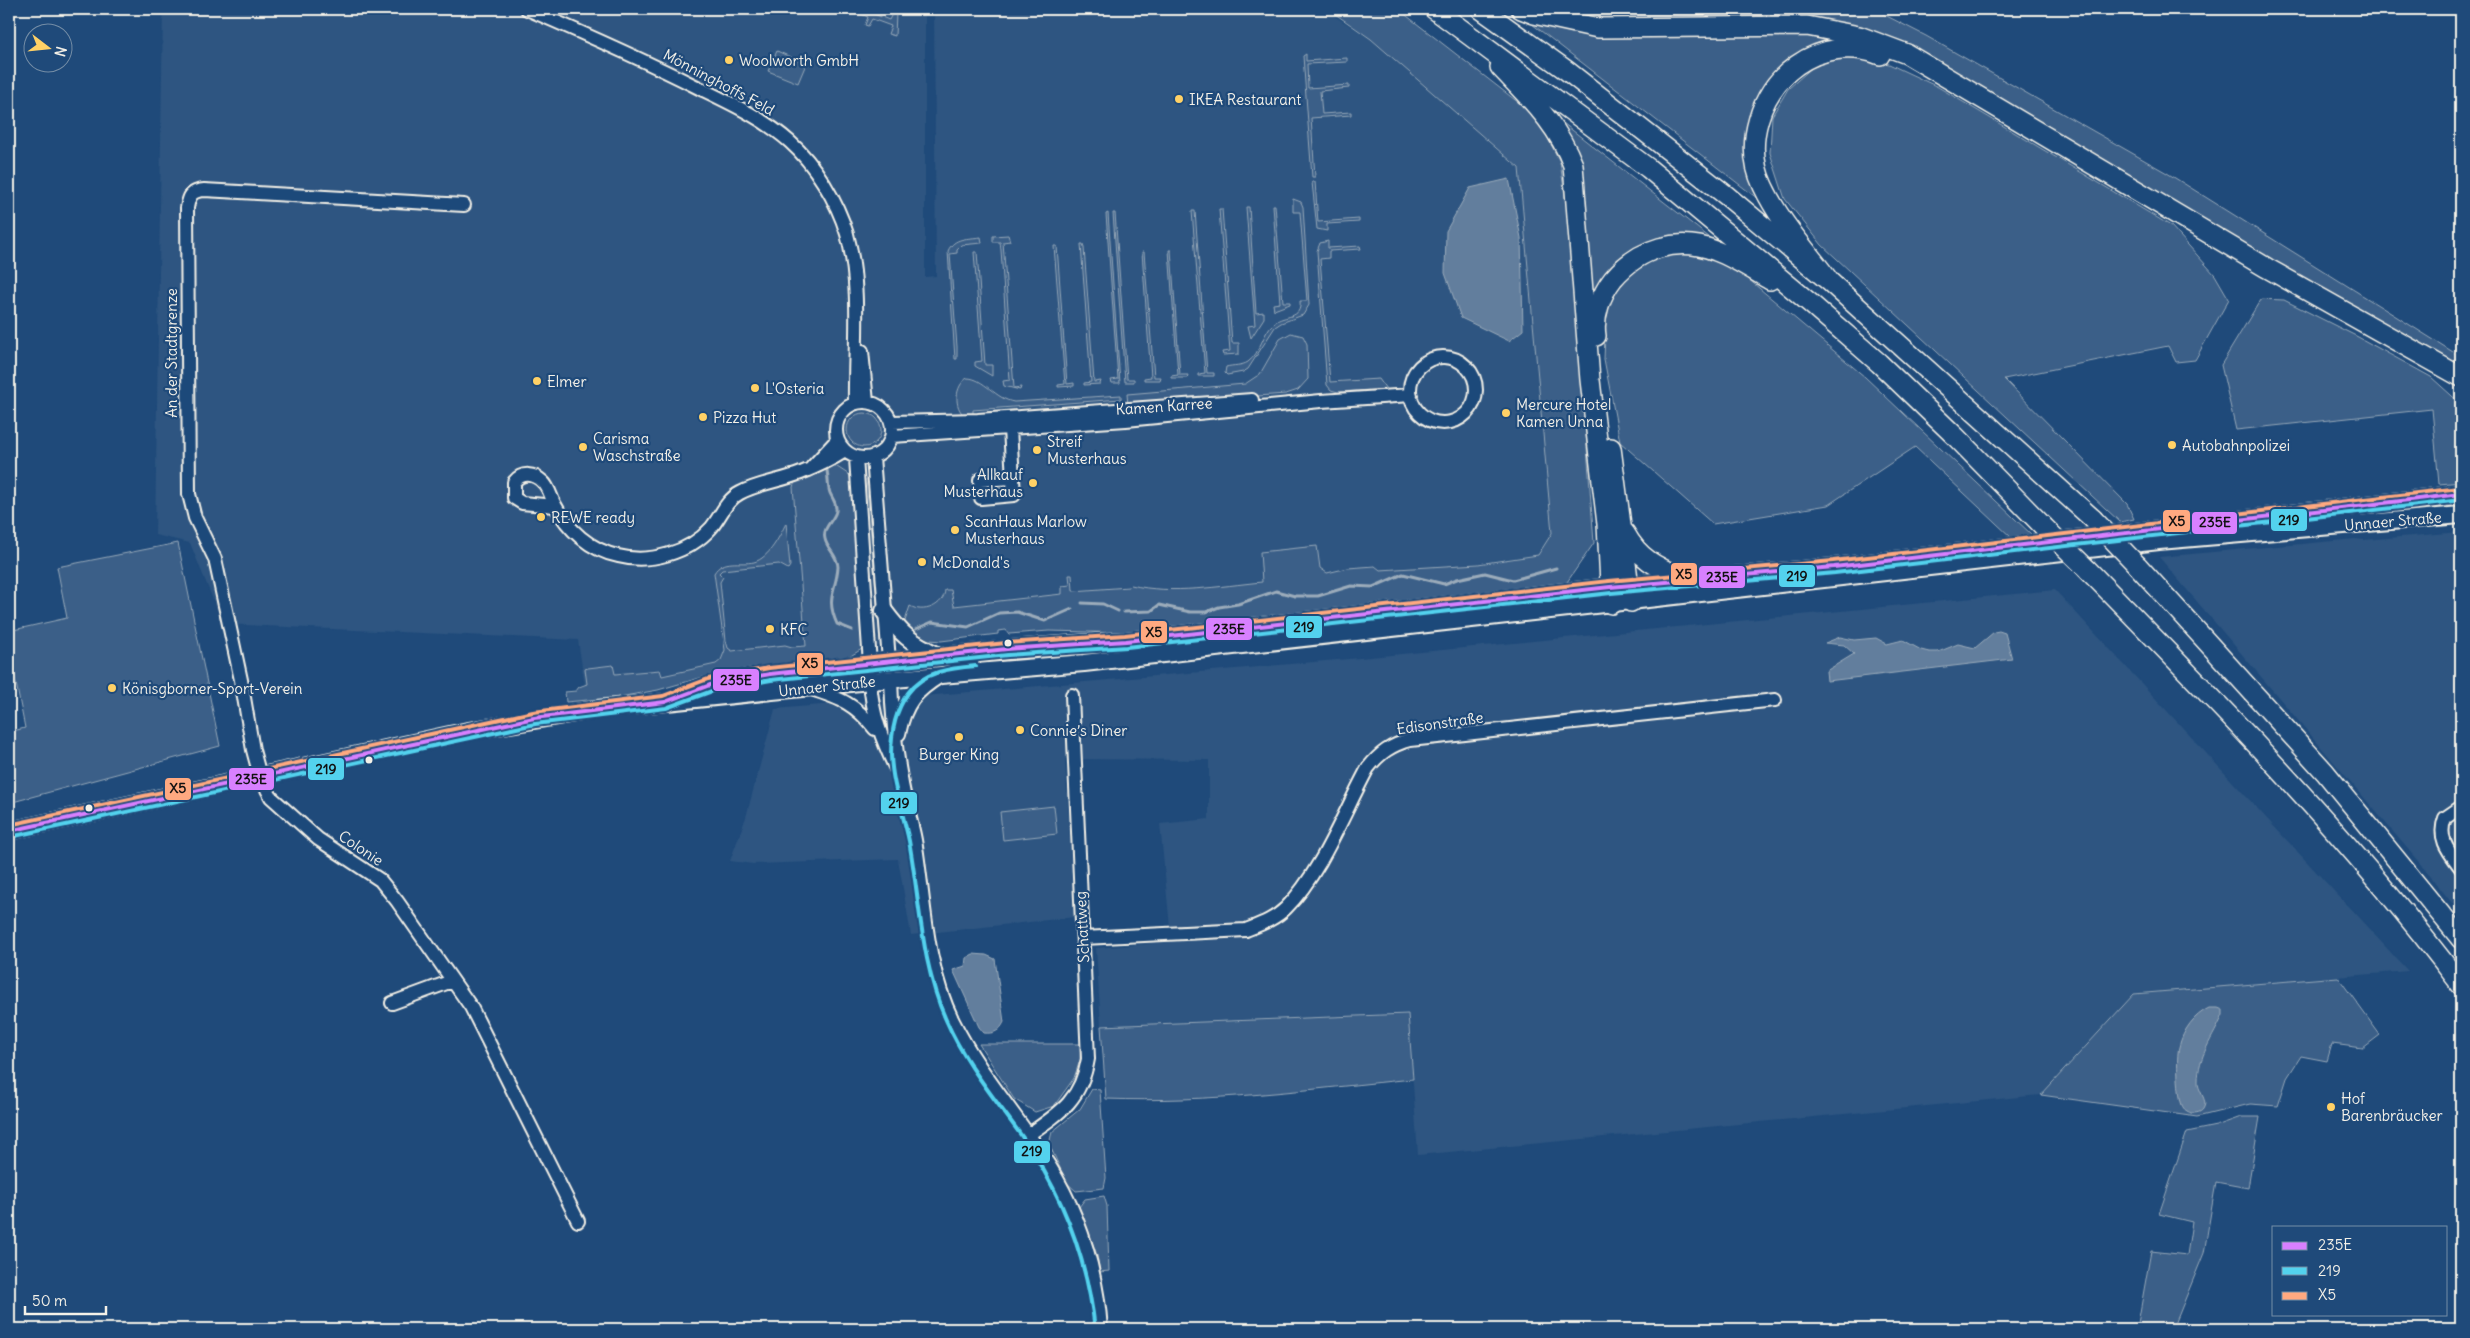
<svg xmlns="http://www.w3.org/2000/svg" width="2470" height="1338" font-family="Delius,sans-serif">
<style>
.built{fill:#2d5581}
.green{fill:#3a5f88;stroke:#97a8b8}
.water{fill:#627e9d;stroke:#9cacbb}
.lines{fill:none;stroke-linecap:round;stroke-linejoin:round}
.stream{stroke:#9cacbb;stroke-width:3}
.minor-casing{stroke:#f4f1e8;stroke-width:16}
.major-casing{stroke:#f4f1e8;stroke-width:20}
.highway-casing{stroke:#f4f1e8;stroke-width:22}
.minor{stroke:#1f4a7a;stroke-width:12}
.major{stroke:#1f4a7a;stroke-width:16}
.highway{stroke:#1f4a7a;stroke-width:19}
.highway-bridge-casing{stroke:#f4f1e8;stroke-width:22;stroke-linecap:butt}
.highway-bridge{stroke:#1f4a7a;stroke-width:19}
.bus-1-casing{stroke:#1f4a7a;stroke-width:8}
.bus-2-casing{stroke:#1f4a7a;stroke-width:8}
.bus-3-casing{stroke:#1f4a7a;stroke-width:8}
.bus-1{stroke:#d880ff;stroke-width:4}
.bus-2{stroke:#53d2ee;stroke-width:4}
.bus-3{stroke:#ffa980;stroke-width:4}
.poi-dot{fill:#ffd166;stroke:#1f4a7a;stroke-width:2}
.bus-dot{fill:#f4f1e8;stroke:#1f4a7a;stroke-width:2}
.labels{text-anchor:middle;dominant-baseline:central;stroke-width:4.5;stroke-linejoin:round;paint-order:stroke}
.poi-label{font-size:15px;fill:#f4f1e8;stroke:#1f4a7a;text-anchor:start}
.street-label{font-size:15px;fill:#f4f1e8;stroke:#1f4a7a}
.line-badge{stroke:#1f4a7a;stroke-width:2}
.pale-badge-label{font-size:14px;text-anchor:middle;font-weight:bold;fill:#111}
</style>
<rect width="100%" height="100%" fill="#1f4a7a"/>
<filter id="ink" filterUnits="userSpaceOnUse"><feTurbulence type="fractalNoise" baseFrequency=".02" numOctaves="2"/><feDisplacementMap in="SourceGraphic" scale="10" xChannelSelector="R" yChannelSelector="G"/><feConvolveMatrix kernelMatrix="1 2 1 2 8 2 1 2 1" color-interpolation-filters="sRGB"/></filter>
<g filter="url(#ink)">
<path class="built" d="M163,9h762v268l11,-1 -2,-267h389l48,30 148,129 33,365 -14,22 -953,132 -7,-47 -355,-16 -33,-81 -35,-8z
M2461,532v382l-43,-53 -259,-304 196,-18 9,1z
M2055,590l353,381 -274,23 -93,101 -623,60 -10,-141 -307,12 -5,-78 73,-6 1,-15 -10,-103 49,-5v-59l-144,-1 10,158 -164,18 -13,-76 -145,5 -23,-3 16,-44 29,-108 585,-51z"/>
<path class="green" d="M849,9h13l9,3 1,-3h4l-2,5 15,6 4,-8 3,1 -1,23 -7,-2 3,-8 -19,-7 -4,7 -3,-1 3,-8z
M1328,9h70l139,108 23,45 12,82 22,299 -29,42 -436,48 -80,-2 -40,3 -3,-4 -8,1v3l-57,7 -11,-1 -13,-4 -13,-12 6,-18c13,8 34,0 35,-16h6l3,16 108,-12v-8l8,-1 -1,-10h3l1,16 56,-4 2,-2c41,10 89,1 131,-3l-2,-30 57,-6 3,22 7,5 21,-5 27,-2 5,4 98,-6 60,-9 14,-22 -33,-365 -148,-129z
M1549,9h324l53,27 241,137 294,184v17l-548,-324 -69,-27 -91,-4h-155z
M1534,20l268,13 35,4v6l-81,69 6,90 -230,-178z
M777,51l29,13 -8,19 -30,-12z
M1306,54v7l41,-3v4l-40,2 1,24 41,-3v3l-29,3 2,23 29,-2v3l-40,3 4,59h-3l-9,-121z
M1850,56l39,8 49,23 233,139 44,49 14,24 -34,61 -19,2 -8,-16 -164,33 123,125 7,15 -14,3 -298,-277 -37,-46 -15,-46 2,-37 16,-27 28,-25z
M1563,123l151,118c-34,-1 -73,-6 -98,23 -10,11 -16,28 -24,40l-32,-177z
M1312,182h3l3,40 41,-3v3l-32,2v7l-10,-2z
M1293,199l8,3 2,5 6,98 -6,10 -22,8 -6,4 -27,42 -5,3 -16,3 -2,-2 1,-6c7,-2 16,-1 22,-5 13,-9 14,-29 26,-39 11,-9 28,-3 26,-22h7l-7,-89h-7z
M1273,205h2l8,97h7v2l-16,6 -1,-6 7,-1z
M1246,207h3l7,106 8,-1v6l-13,20 -3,-12 7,-1z
M1219,209h3l10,134h7v11l-16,1 -1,-3 8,-1z
M1192,211h3l12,162h7v3h-16v-2l7,-1z
M1108,213l12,170h-8l-1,-3 7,-1 -12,-165z
M1113,213h2l12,166h7v3h-9z
M1008,235l2,6 -7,1 11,146 7,-1 -1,3 -16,-4 -1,-5 7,-1 -9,-130 -1,-8h-7v-6z
M981,237l1,6 -21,2 -4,4v4l-7,1 7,93v12h-2l-7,-108c6,-14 20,-12 33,-14z
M1328,241v7l32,-2 1,3 -32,2v7l-9,1 10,123 49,-3 7,10 -48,3 -7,-2 -4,-5 -10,-134 3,-8z
M1081,244h2l1,4 10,134 7,-1 -1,3 -16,1v-2l7,-1z
M1054,246h3l10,138 7,-1v3l-16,1v-2l7,-1z
M1169,250h2l9,125h8l-1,3h-16v-2l7,-1z
M974,252h3l8,113h7v11l-17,-10v-4l7,-1z
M1142,252h2l10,125h7l-1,3h-16v-2l7,-1z
M1701,253l40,20 124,104 167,158 -20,3 -97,-91 -87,58 -115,19 -93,-82 -16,-83 2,-48 20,-36 34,-21z
M2261,299l23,1 74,37 73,40 30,27v78l-22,2 -7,-75 -196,21 -15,-65z
M1291,333l12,3 4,8 1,35 -10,11 -12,4 -158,11 -1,-11 118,-10 15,-10 20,-35z
M967,378c17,0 28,21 47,24l107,-7v4l-148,11v7l-8,-1c-12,-9 -10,-30 2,-38z
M847 430a17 17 0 1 1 34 0a17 17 0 1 1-34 0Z
M831,463l23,15 2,78 8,85 -2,8 -15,9 -10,3 -127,14 -52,15 -39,7 -53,5 -1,-10 11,-1 3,-4 8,-3 -2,-15 3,-1 25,-3 2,9 45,-4 2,6 54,-12 5,-4 4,-10 -11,-77c9,-15 26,-8 40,-11 15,-4 26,-26 32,-39l4,43 -2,3 -9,-5 -57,6 -3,3 4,4 -3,5 6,59 2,7 4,3 53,-6 7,2 14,-1 -13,-159 2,-5 17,-5z
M866,479h4l15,168 -4,1z
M178,543l42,203 -211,57v-71l16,-4 -16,-80v-17l58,-13 -10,-51z
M1115,648l2,4 -207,19z
M1054,806l3,28 -54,6 -3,-28z
M2338,977l42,58 -17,13 -31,-4 -5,17 -26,-5 -14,22 -9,28 -28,-2 -53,13 -156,-22 93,-101z
M1408,1014l5,65c-102,10 -204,24 -307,20l-5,-73z
M979,1044h102l-1,16 -6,18 -20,28 -19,6 -21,-13z
M1092,1089l8,1 6,88 -2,10 -28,3 -9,-8 -18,-39 3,-12 28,-23z
M2241,1117h19l-12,71 -32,-6 -12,71 -31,76h-36l14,-78 36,4 5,-33 -33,-8 28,-82 29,-6z
M1104,1196l3,10 2,65 -9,1 -3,-17 -18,-48 6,-8z"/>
<path class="water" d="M1509,179l12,59 2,92 -14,11 -48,-23 -16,-45 1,-42 24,-43z
M1999,631l6,2 7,26 -185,22 -1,-10 28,-17 -10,-9 -19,-2 15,-6 14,3 22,-2 11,6 16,-4 18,10 8,2h9l20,-8 17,4 19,-16z
M973,954l13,1 9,4 9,63c-4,9 -10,12 -20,11l-5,-6 -26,-57 12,-4 1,-8z
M2209,1008h9l5,2v5c-10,23 -25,41 -25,66 -1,9 10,19 6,26 -2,6 -8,6 -13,6 -4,-2 -7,-3 -9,-8 -4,-9 -6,-48 -3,-58 4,-17 15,-32 30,-39z"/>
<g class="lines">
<path class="stream" d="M826,466c3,10 1,19 4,27 3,7 7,10 6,18 -2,10 -14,16 -11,28 2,10 13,17 13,28 -2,25 -13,30 -1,57l15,6
M1082,603l21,1 15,7
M1124,612l27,-1 8,-6 31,7h16l13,-5 19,-3 38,-13 19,5h23l33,-10 22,1 30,-13 41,10 13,-5 28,-6 28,7 43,-12
M916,629l16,-7 36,5 31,-14 18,-1 28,9 27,-12"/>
<defs>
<path id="minor" d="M527,9c58,25 115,50 172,79 31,15 64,30 91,54 25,22 47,59 57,92 15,55 7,113 8,169
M464,205l-260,-15c-13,1 -15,6 -17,18l2,286 6,24 20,41 26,121 12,70 7,26 11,21 47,42 62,41 17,21 74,106 107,214
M862,351l5,51
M1410 390a33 33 0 1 1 66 0a33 33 0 1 1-66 0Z
M836 430a28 28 0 1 1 56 0a28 28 0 1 1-56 0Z
M1008,421l2,8 4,66 -33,3 -1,-18 33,-2
M892,422l86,-2 274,-20
M892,436l234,-16 195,-19 90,-6
M873,457l16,204
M856,458l14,206
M812,467l25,-27
M555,506l-33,-3 -8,-5v-16c8,-10 20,-9 29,0 6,5 8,16 12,23 13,25 35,45 63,51 31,8 71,-3 93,-28 10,-12 15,-28 29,-35 19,-10 41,-12 61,-20 15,-6 30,-13 44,-22
M891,680c1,32 4,66 10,98 3,21 10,41 14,62 10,61 10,124 38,181 26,52 65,95 96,144 31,50 48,106 52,164
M870,681c2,33 12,59 26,88
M811,689c31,10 44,15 64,40
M899,734c6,-30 16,-42 42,-58
M2461,807l-16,11c-8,21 4,34 16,50
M1083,938l163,-8c15,-6 29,-11 40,-22 35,-35 58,-96 82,-140 12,-15 23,-23 42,-28l365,-40
M392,1003l60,-22
M1028,1135c32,-22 53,-35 60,-76l-16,-364"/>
<path id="major" d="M884,611c17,23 27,32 53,44
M681,696c55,-21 111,-24 168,-30 93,-10 185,-21 277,-25l484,-54 224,-20 627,-73
M9,831l459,-100 131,-22 271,-28 214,-18 1075,-122 302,-26"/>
<path id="highway" d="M1434,9l214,159 162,135 69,60 76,73 88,90
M1481,9l85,61 161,126 103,86 263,237
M1521,9l13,5 64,14 209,-2 52,10 48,18 360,214 194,109
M1500,67c29,31 57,56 73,98l17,215 17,144 4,80
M1830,282c-22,-30 -51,-61 -67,-96 -20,-42 -3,-95 34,-121 24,-17 55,-21 83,-10
M1596,336c-3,-19 5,-42 17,-57 26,-31 65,-43 103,-28 19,7 37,19 54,29
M1611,448l20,154
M1625,533c16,29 35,35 64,48
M2137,565l188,207 136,167
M2087,569c130,133 262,267 374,416"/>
</defs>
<use href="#minor" class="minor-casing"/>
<use href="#major" class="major-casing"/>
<use href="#highway" class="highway-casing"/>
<use href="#minor" class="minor"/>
<use href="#major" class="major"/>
<use href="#highway" class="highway"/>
<defs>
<path id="highway-bridge" d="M2093,519l44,46
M2043,526l44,43"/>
</defs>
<use href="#highway-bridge" class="highway-bridge-casing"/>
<use href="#highway-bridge" class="highway-bridge"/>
<defs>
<path id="bus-1" d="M9,831l525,-113 131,-16 45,-17 60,-11 237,-25 119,-8 484,-54 224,-20 627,-73"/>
<path id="bus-2" d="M976,666c-25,2 -52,5 -68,27 -13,18 -17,41 -17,62 1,30 12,57 18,86 11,60 12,123 37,179 19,44 50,80 77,118 41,58 64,121 72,191
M10,837l525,-113 131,-16 46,-17 59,-11 237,-25 119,-8 484,-54 224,-20 626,-73"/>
<path id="bus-3" d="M9,825l524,-113 130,-16 45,-17 61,-11 237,-25 119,-8 484,-54 224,-20 627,-73"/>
</defs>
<use href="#bus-1" class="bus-1-casing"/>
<use href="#bus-2" class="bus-2-casing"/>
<use href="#bus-3" class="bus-3-casing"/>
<use href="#bus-1" class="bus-1"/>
<use href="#bus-2" class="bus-2"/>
<use href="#bus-3" class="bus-3"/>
</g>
</g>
<g class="poi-dot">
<circle cx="729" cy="60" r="5"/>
<circle cx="1179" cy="99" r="5"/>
<circle cx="537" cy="381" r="5"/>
<circle cx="755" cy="388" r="5"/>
<circle cx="1506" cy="413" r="5"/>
<circle cx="703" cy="417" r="5"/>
<circle cx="2172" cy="445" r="5"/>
<circle cx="583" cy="447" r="5"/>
<circle cx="1037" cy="450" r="5"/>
<circle cx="1033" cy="483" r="5"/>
<circle cx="541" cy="517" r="5"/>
<circle cx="955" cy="530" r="5"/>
<circle cx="922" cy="562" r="5"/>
<circle cx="770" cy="629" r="5"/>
<circle cx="112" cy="688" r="5"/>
<circle cx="1020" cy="730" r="5"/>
<circle cx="959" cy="737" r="5"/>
<circle cx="2331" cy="1107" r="5"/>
</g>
<g class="bus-dot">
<circle cx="1008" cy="643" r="4.5"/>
<circle cx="369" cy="760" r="4.5"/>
<circle cx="89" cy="808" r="4.5"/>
</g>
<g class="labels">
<g class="poi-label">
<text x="739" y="60">Woolworth GmbH</text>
<text x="1189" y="99">IKEA Restaurant</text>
<text x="547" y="381">Elmer</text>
<text x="765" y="388">L'Osteria</text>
<text x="1516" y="404">Mercure Hotel<tspan x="1516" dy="17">Kamen Unna</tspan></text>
<text x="713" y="417">Pizza Hut</text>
<text x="593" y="438">Carisma<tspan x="593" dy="17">Waschstraße</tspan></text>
<text x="1047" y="441">Streif<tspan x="1047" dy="17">Musterhaus</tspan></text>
<text x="2182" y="445">Autobahnpolizei</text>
<text x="1023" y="474" text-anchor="end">Allkauf<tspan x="1023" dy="17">Musterhaus</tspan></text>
<text x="551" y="517">REWE ready</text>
<text x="965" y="521">ScanHaus Marlow<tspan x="965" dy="17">Musterhaus</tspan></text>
<text x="932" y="562">McDonald's</text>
<text x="780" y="629">KFC</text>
<text x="122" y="688">Könisgborner-Sport-Verein</text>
<text x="1030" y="730">Connie’s Diner</text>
<text x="959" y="754" text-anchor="middle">Burger King</text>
<text x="2341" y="1098">Hof<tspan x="2341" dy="17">Barenbräucker</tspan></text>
</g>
<g class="street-label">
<text transform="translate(719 82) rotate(28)">Mönninghoffs Feld</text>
<text transform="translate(171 353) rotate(-90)">An der Stadtgrenze</text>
<text transform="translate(1164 406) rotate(-4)">Kamen Karree</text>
<text transform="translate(2393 521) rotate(-5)">Unnaer Straße</text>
<text transform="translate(827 686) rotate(-6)">Unnaer Straße</text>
<text transform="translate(1440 723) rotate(-8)">Edisonstraße</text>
<text transform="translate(361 848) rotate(34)">Colonie</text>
<text transform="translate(1082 927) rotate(-93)">Schattweg</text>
</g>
</g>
<g class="line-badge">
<rect x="2270" y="508" width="38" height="24" rx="5" fill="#53d2ee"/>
<rect x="2162" y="509" width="29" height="24" rx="5" fill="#ffa980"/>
<rect x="2191" y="511" width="47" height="24" rx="5" fill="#d880ff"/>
<rect x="1670" y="562" width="28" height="24" rx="5" fill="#ffa980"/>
<rect x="1778" y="564" width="38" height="24" rx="5" fill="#53d2ee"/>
<rect x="1698" y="565" width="48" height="24" rx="5" fill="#d880ff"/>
<rect x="1285" y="615" width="38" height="24" rx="5" fill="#53d2ee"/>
<rect x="1205" y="617" width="48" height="24" rx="5" fill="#d880ff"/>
<rect x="1140" y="620" width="28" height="24" rx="5" fill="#ffa980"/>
<rect x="796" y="652" width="28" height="24" rx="5" fill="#ffa980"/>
<rect x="712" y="668" width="48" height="24" rx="5" fill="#d880ff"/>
<rect x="307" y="757" width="38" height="24" rx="5" fill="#53d2ee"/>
<rect x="228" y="767" width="47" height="24" rx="5" fill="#d880ff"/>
<rect x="164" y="777" width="28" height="24" rx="5" fill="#ffa980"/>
<rect x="880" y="791" width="38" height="24" rx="5" fill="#53d2ee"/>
<rect x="1013" y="1140" width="38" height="24" rx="5" fill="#53d2ee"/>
</g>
<g class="pale-badge-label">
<text x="2289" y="525">219</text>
<text x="2177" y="526">X5</text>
<text x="2215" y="527">235E</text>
<text x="1684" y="579">X5</text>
<text x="1797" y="581">219</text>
<text x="1722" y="582">235E</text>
<text x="1304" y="632">219</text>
<text x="1229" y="634">235E</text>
<text x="1154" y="637">X5</text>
<text x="810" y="668">X5</text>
<text x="736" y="685">235E</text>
<text x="326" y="774">219</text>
<text x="251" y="784">235E</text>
<text x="178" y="793">X5</text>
<text x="899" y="808">219</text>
<text x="1032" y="1156">219</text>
</g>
<rect width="2470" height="1338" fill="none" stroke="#1f4a7a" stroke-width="30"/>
<rect x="15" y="15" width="2440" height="1308" fill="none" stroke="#f4f1e8" stroke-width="2" filter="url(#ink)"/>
<rect x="2272" y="1226" width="175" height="90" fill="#1f4a7a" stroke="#748da6"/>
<rect x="2282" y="1242" width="25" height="8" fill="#d880ff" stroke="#748da6"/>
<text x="2318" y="1250" font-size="15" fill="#f4f1e8">235E</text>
<rect x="2282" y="1267" width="25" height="8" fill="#53d2ee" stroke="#748da6"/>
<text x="2318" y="1276" font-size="15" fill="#f4f1e8">219</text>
<rect x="2282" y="1292" width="25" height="8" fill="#ffa980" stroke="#748da6"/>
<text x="2318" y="1300" font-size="15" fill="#f4f1e8">X5</text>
<g transform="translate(48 48) rotate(106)"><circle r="24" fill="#1f4a7a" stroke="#748da6"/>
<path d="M0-4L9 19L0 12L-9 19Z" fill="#ffd166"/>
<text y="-8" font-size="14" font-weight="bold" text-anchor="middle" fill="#f4f1e8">N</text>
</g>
<path d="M25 1306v8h81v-8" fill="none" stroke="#f4f1e8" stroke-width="2.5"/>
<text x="32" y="1306" font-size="15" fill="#f4f1e8" stroke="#1f4a7a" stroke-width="4" paint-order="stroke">50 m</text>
</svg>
